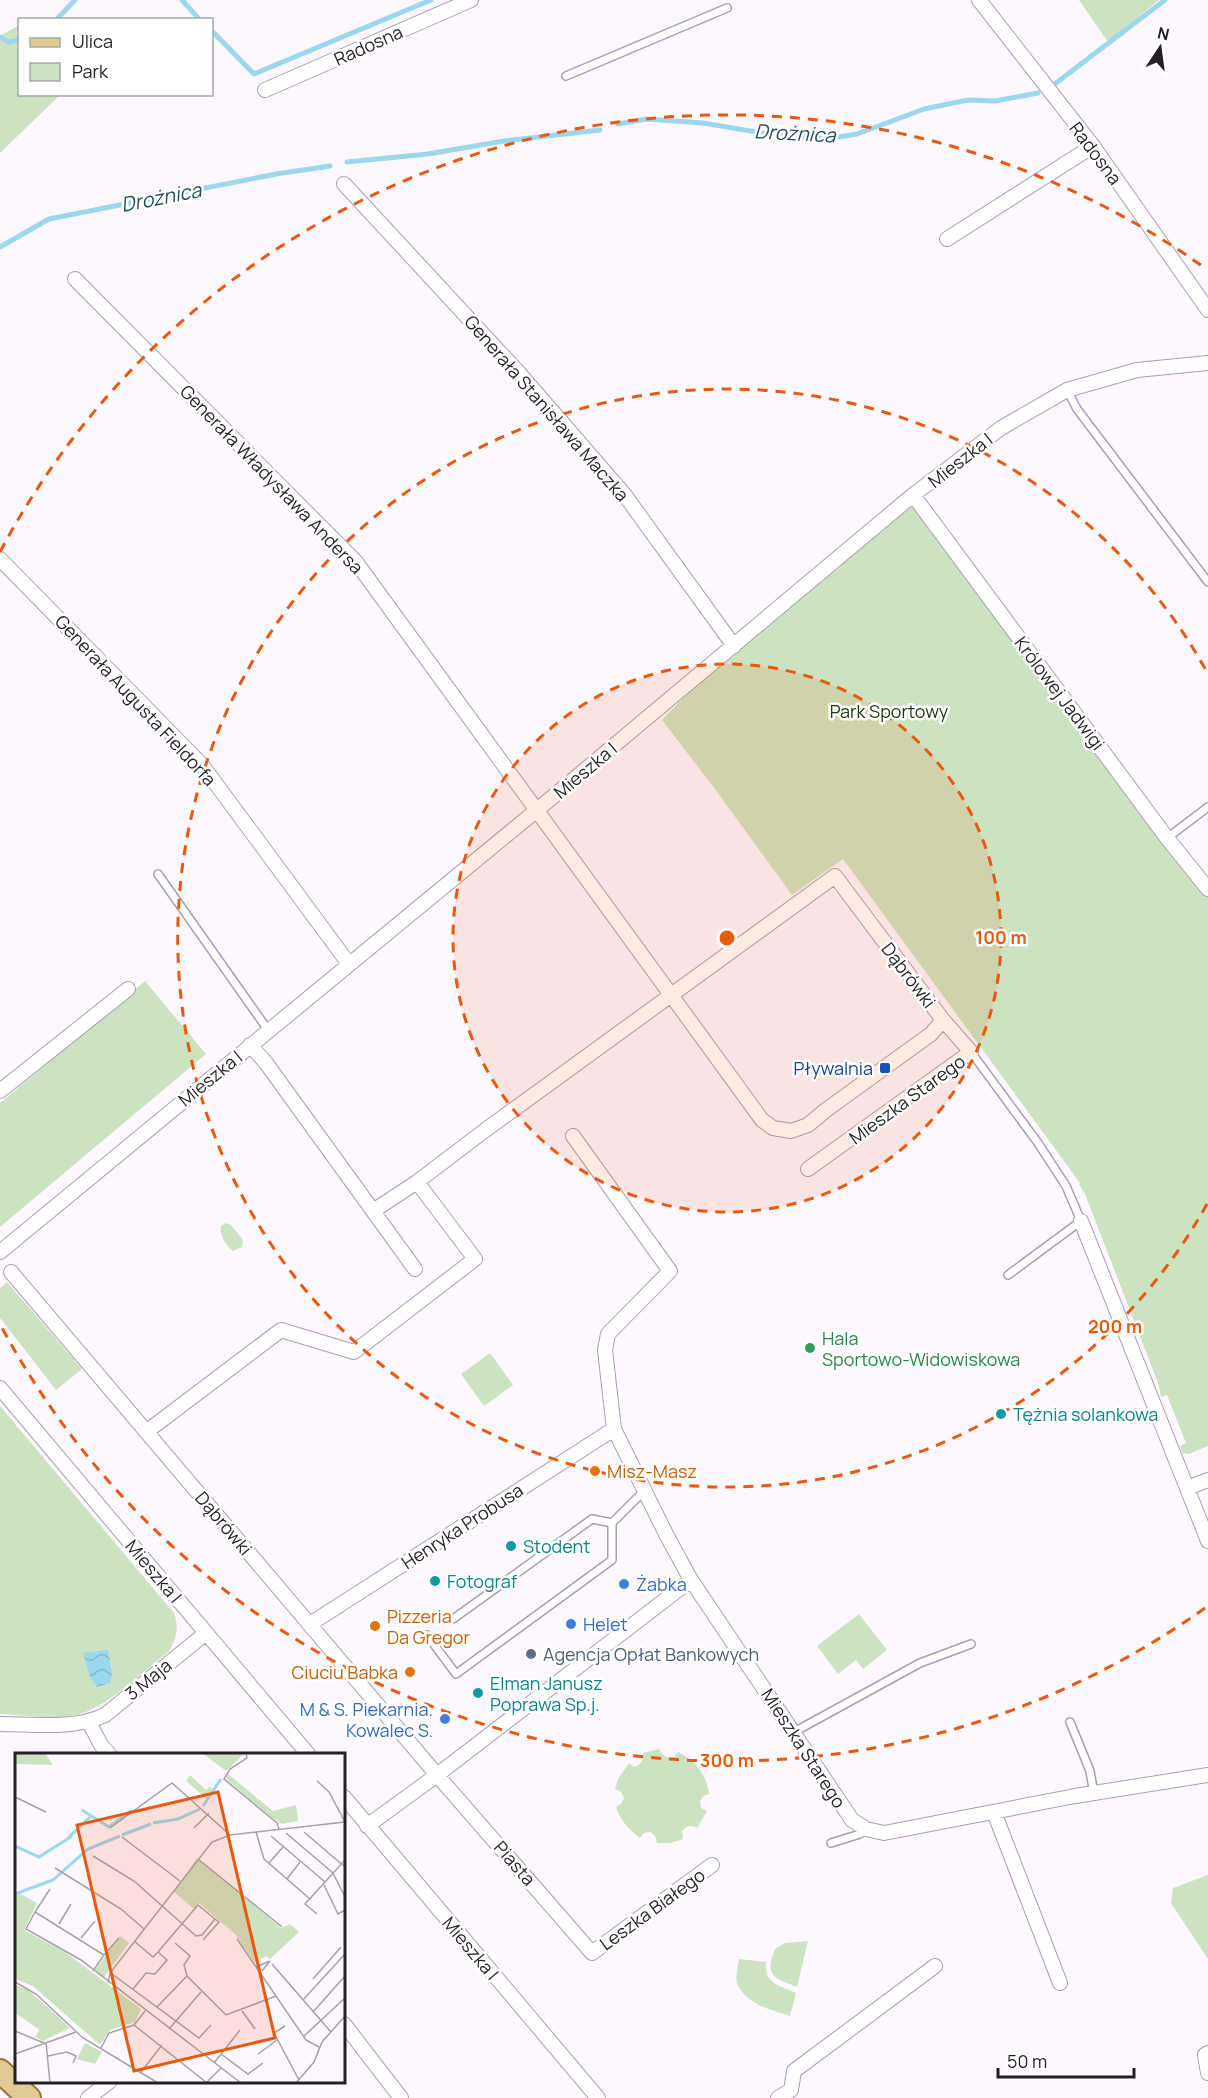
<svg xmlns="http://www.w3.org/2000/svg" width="1208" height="2098" font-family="Manrope,sans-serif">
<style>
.green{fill:#cce3c2}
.water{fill:url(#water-waves)}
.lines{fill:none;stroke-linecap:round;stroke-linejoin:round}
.stream{stroke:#9bd7ed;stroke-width:5}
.service-casing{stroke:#ab9eb0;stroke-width:10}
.minor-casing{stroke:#ab9eb0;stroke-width:16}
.primary-casing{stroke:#91793d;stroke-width:26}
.service{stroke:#fff;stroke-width:7}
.minor{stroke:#fff;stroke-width:14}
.primary{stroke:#e0cc92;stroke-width:22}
.ring{fill:none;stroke:#e8590c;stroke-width:3;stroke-dasharray:10 8}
.transit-dot{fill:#1a4fb4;stroke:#fff;stroke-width:2}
.leisure-dot{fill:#2e9e5b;stroke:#fff;stroke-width:2}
.culture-dot{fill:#0f9aa8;stroke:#fff;stroke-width:2}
.food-dot{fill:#e8710a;stroke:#fff;stroke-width:2}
.shop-dot{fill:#3f7fe0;stroke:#fff;stroke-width:2}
.service-dot{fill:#5c6f8a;stroke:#fff;stroke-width:2}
.labels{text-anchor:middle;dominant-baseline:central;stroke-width:5;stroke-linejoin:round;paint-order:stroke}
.street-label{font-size:18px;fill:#241f26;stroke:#fff}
.park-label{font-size:18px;fill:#1b380b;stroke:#fff}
.transit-label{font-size:18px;fill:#164399;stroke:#fff;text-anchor:end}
.leisure-label{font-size:18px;fill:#27864d;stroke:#fff;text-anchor:start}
.culture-label{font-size:18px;fill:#0d838f;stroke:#fff;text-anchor:start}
.food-label{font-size:18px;fill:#c56008;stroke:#fff;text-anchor:start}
.shop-label{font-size:18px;fill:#366cbe;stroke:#fff;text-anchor:start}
.service-label{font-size:18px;fill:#4e5e75;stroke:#fff;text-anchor:start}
.water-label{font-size:20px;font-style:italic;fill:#1d4f5f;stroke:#fff}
.inset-river{fill:none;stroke:#9bd7ed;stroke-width:3}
.inset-road{fill:none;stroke:#a6a1a8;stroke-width:1.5}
.view{fill:#e8590c;fill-opacity:0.15;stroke:#e8590c;stroke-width:3}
.inset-edge{fill:none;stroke:#241f26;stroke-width:3}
.centre{fill:#e8590c;stroke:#fff;stroke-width:3}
.ring-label{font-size:18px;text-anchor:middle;font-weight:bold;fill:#e8590c;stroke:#fff;stroke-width:5;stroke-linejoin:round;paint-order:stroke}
</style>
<defs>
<pattern id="water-waves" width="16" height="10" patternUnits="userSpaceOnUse" patternTransform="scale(1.5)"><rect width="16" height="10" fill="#9bd7ed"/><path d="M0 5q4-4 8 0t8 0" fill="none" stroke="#85b8cb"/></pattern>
</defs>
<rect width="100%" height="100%" fill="#fdf7ff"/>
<path class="green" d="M1079,0h80l-51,42z
M19,25l1,69 40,1 -60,58v-117z
M913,495l295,391v560l-19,8 -7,-1 -2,-7 6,-3 -19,-48 -6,2 -3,-14 -73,-189 -6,-10 1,-1 -237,-324 -51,36 -77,-106 -53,-69 72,-74z
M145,981l61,73 -206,173v-124z
M226,1223l5,2 12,15 -1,7 -9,4c-8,-6 -13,-15 -12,-25z
M7,1282l75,87 -26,21 -56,-72v-30z
M490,1353l23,32 -29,21 -23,-32z
M0,1406l174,207c5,15 3,24 -5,38 -23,19 -59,53 -86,62 -25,8 -57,2 -83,1z
M859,1614l28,36 -24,19 -7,-9 -18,14 -21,-28z
M659,1749c4,7 7,9 15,8l4,-5c18,9 28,22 31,42l-6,2 -3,5 1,7 6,3 -10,17c-6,-3 -10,-3 -15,3l1,8 -12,4h-14l-2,-7 -5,-4 -6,1 -4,5c-12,-9 -19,-17 -24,-31l5,-3 3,-6 -3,-6 -6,-3 3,-10 11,-16 5,4c8,-3 9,-6 9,-14z
M1208,1875v84l-37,-56 2,-15z
M808,1941l-11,46c-23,-9 -33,-11 -22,-38l10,-6z
M739,1959l27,3c-2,22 13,23 30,31l-6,23c-19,-6 -45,-12 -53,-33 -2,-6 1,-17 2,-24z"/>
<path class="water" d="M108,1650l4,24 -2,9 -13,4 -7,-10 -7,-24z"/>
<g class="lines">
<path class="stream" d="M182,0l18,20
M56,20l19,-20
M212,31l42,43 177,-74
M0,37l8,5 12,-2
M1056,83l109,-83
M618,124l29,-5 56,4 72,12 52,4 30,-5 67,-25 44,-9 27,1 43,-8
M347,162l81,-8 76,-13 96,-11
M0,247l49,-28 227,-45 54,-8"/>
<defs>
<path id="service" d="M566,76l161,-68
M1067,390l10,19 131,173
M1167,838l41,-31
M158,874l110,156
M971,1052l67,91 28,43 15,35 -73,54
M453,1619l139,-100 20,4 33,-33
M427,1635l29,39 156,-114v-37
M1070,1722l20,49 4,23
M794,1732l126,-69 51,-19
M831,1843l29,-9 6,-5"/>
<path id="minor" d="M979,0l114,146 115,164
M265,90l206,-90
M344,184l176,190 104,120 110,152
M947,239l146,-93
M75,279l281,283 406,558 11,8 18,3 17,-6 18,-15 105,-76 12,-14
M913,495l254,343 41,51
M0,559l202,206 147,199
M0,1091l128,-102
M573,1136l97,135 -62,63 -3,16 9,79 53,107 24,44 161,240 14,9 18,4 191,-37 133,-21
M417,1182l67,-51 351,-255 108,144 28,32 -163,117
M373,1211l42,58
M1081,1221l127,320
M0,1252l537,-442 376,-315 88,-67 66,-38 70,-20 71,-7
M11,1272l426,503 155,178 120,-88
M0,1388l308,366
M146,1432l135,-102 73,22 121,-93 -58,-77 -44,29 -107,-148 -16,-18
M1187,1488l21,-8
M310,1624l304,-195
M89,1722l12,23 8,9
M0,1724c34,0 73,6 105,-9l101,-82
M344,1797l254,301
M994,1812l66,171
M367,1826l70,-51 254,-195
M344,2024l57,74
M1208,2053l-3,2 3,18
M88,2098l21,-16
M778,2098l13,-8 3,-19 141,-105"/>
<path id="primary" d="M0,2071l29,27"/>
</defs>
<use href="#service" class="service-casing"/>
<use href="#minor" class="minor-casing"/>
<use href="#primary" class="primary-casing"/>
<use href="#service" class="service"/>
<use href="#minor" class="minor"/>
<use href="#primary" class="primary"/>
</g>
<circle cx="727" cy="938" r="274" fill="#e8590c" fill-opacity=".12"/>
<g class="ring">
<circle cx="727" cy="938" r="274"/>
<path d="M1207 1204A549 549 0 1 1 1207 672"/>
<path d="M1205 1608A823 823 0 0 1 0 1324M0 552A823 823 0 0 1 1205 268"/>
</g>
<rect class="transit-dot" x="879" y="1062" width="12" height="12" rx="3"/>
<circle class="leisure-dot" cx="810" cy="1348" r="6"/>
<g class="culture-dot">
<circle cx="1001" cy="1414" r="6"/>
<circle cx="511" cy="1546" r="6"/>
<circle cx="435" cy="1581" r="6"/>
<circle cx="478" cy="1693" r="6"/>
</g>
<g class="food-dot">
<circle cx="595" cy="1471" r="6"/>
<circle cx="375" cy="1626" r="6"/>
<circle cx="410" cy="1672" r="6"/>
</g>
<g class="shop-dot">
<circle cx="624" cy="1584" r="6"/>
<circle cx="571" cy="1624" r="6"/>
<circle cx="445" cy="1719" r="6"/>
</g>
<circle class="service-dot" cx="531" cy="1654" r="6"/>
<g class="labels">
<g class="street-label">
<text transform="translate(368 45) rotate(-24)">Radosna</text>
<text transform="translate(1096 153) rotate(53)">Radosna</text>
<text transform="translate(547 408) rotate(49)">Generała Stanisława Maczka</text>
<text transform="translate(960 460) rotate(-38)">Mieszka I</text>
<text transform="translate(272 479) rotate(46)">Generała Władysława Andersa</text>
<text transform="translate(1060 693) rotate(53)">Królowej Jadwigi</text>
<text transform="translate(136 700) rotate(47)">Generała Augusta Fieldorfa</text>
<text transform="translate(585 770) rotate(-40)">Mieszka I</text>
<text transform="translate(909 975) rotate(53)">Dąbrówki</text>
<text transform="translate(210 1078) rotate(-39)">Mieszka I</text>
<text transform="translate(907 1099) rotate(-36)">Mieszka Starego</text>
<text transform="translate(224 1523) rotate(50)">Dąbrówki</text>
<text transform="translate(462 1526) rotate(-33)">Henryka Probusa</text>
<text transform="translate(154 1571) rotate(50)">Mieszka I</text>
<text transform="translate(148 1679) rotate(-39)">3 Maja</text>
<text transform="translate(804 1748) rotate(57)">Mieszka Starego</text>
<text transform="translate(515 1863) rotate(49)">Piasta</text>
<text transform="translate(652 1909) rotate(-36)">Leszka Białego</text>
<text transform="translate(471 1948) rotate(50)">Mieszka I</text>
</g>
<g class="park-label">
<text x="889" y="711">Park Sportowy</text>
</g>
<g class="transit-label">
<text x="873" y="1068">Pływalnia</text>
</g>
<g class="leisure-label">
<text x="822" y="1338">Hala<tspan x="822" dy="21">Sportowo-Widowiskowa</tspan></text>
</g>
<g class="culture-label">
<text x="1013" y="1414">Tężnia solankowa</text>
<text x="523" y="1546">Stodent</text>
<text x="447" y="1581">Fotograf</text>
<text x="490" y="1683">Elman Janusz<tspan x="490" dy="21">Poprawa Sp.j.</tspan></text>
</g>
<g class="food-label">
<text x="607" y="1471">Misz-Masz</text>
<text x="387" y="1616">Pizzeria<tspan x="387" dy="21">Da Gregor</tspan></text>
<text x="398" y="1672" text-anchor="end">Ciuciu Babka</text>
</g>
<g class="shop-label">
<text x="636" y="1584">Żabka</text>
<text x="583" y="1624">Helet</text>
<text x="433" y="1709" text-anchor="end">M &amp; S. Piekarnia.<tspan x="433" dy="21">Kowalec S.</tspan></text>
</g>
<g class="service-label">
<text x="543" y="1654">Agencja Opłat Bankowych</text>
</g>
<g class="water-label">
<text transform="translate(795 133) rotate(3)">Drożnica</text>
<text transform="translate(161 197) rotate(-11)">Drożnica</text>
</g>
</g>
<g transform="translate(15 1753)">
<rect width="330" height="330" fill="#fdf7ff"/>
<path d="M0,0h30l8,12 -38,-1zM187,0h43l-19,18zM213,21l45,37 23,-6 2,16 -16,3 -11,-7 -45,-38zM175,22l16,15 4,-3 5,4 -7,9 -22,-19zM182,105l84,70 9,-4 9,8 -29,27 -4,-3 -11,7 -20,-29 -36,-31 -5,6 -20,-17zM4,140l18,10 -13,27 41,22 76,57 -6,13 -25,8 -10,15 -67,-59 -18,-7v-84zM105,183l9,7 -25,34 -9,-7zM36,257l19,18 -27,13 -8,-4zM70,290l17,9 -7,12 -18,-5z" fill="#cce3c2"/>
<path d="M0,232l13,5 23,20 -11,20 -25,-17z" fill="#cce3c2"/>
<path class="inset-river" d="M188,53l18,-27M67,57l27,17 23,-17M138,70l25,-4 22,-10M107,82l29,-11M54,84l21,-20M0,93l24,11 33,-21M0,141l38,-14 35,-31 32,-13"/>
<path class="inset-road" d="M231,0l1,5 -17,11 -6,10 53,44 2,6M302,28l12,11 16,30M0,44l31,15M95,75l62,-45 58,52M179,75l15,-15M241,79l8,27 46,40M289,79l41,35M271,80l47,40 12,24M256,83l54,46M107,84l58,44M78,103l41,25 62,55 6,-1 13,-16M183,106l84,68M254,110l14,-16M40,115l66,41 23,20M272,126l13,-17M309,132l14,29 7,-4M35,136l-15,23 69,43 -11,16M20,159l-9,17 55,31 160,123M302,161l-12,-10 40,-44M44,171l12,-20M66,185l14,-17M222,186l69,101 13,7M188,187l16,-18 -4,-3M160,190l15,13 -6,9 3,11 39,39 50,-19M143,199l40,-47 17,14M89,202l15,-17M257,211l59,68M241,214l14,-6 -8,10M97,221l87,64 12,-13M298,226l28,-32M0,229l21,12 47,44 75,45M93,230l2,-10 102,-131 18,-7 115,-13M118,236l13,-16 9,1 12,-14 -9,-8 -5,5 -19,-16M288,247l42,-46M142,254l30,-31M227,258l13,18M298,259l32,-36M119,272l73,58M270,273l-11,7 25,47M154,276l32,-37M0,278l29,12M289,283l41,-38M31,289l4,41M86,295l8,-15 25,-8 11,-14M0,301l61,-22M206,301l27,20 15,-11M243,301l19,-14M33,303l19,-4 9,4 -3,7M199,310l26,-33M126,319l21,-27M191,330l15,-15M281,330l18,-21 8,-20 23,-26"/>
<path class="view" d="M203,39l57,246 -141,33 -57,-246z"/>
<rect width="330" height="330" class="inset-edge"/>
</g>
<circle cx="727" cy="938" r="9" class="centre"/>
<g class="ring-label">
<text x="1001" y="944">100 m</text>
<text x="1115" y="1333">200 m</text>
<text x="727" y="1767">300 m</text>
</g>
<rect x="18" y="18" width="195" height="78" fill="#ffffff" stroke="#a7a5a8" stroke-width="1.5"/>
<rect x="30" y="38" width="30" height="9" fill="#e0cc92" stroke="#a7a5a8" stroke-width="1.5"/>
<text x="72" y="48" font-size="18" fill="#241f26">Ulica</text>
<rect x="30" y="63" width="30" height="18" fill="#cce3c2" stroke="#a7a5a8" stroke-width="1.5"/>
<text x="72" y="78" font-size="18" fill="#241f26">Park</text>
<g transform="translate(1160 48) rotate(13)" stroke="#ffffff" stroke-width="4.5" paint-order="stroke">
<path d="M0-4.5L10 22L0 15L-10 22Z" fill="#241f26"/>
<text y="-9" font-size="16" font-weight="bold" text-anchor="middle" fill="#241f26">N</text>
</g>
<path d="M998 2068v9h136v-9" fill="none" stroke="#241f26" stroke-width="3"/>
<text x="1007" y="2068" font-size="18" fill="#241f26" stroke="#ffffff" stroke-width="4.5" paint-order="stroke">50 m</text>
</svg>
